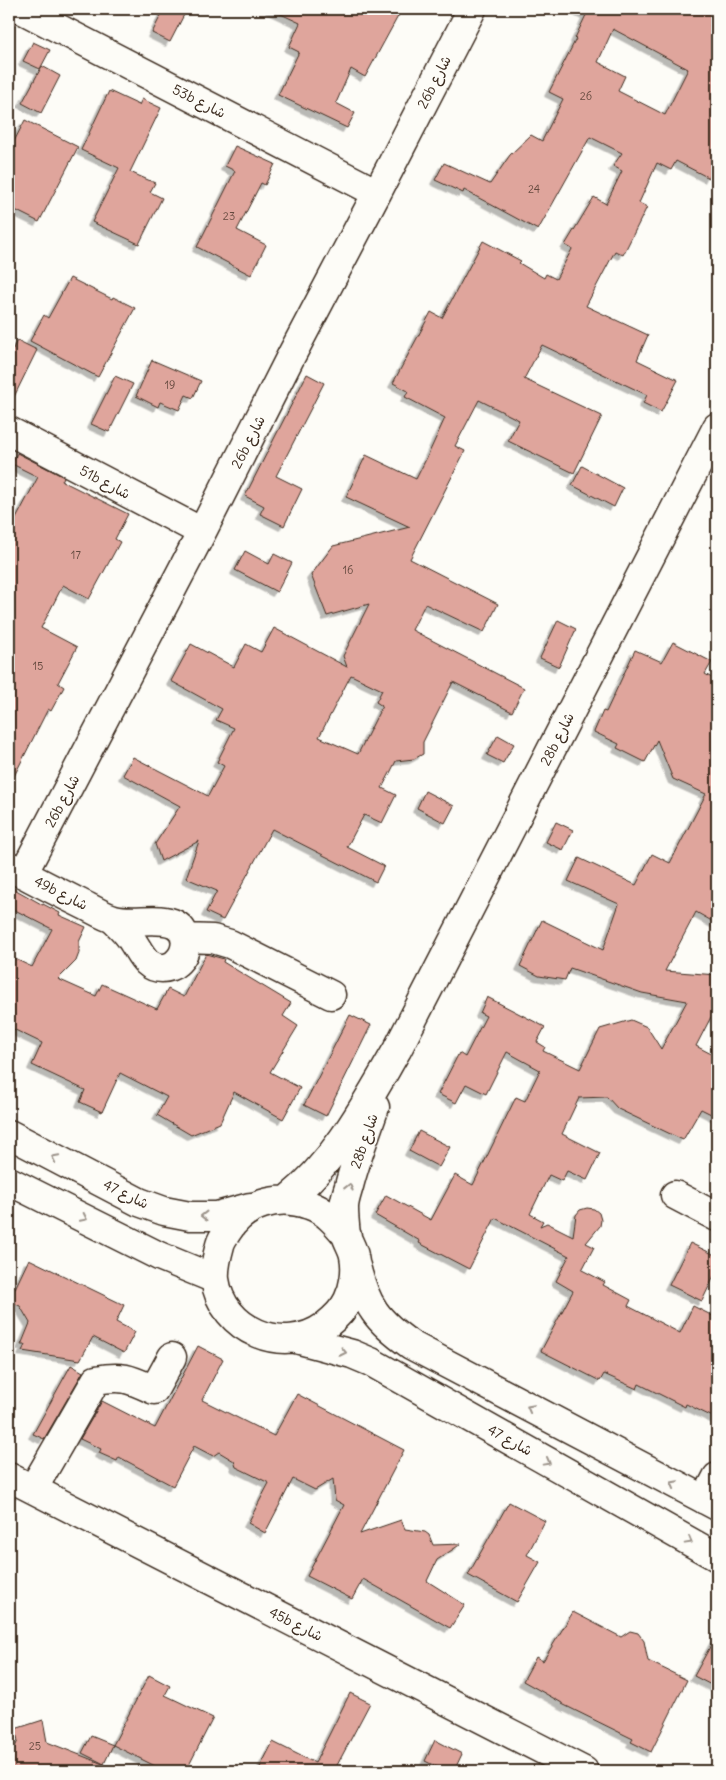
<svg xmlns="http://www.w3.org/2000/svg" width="726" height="1780" font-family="Delius,'Playpen Sans Arabic',sans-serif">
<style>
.building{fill:#dfa59c;stroke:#3b2a1e;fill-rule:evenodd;filter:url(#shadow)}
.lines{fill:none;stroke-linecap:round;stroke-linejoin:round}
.minor-casing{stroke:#3b2a1e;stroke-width:31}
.minor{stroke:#fdfcf7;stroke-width:28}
.oneway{stroke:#9c938a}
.labels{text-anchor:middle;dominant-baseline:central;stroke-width:4;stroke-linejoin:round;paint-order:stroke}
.number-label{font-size:11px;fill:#64493e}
.street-label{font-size:14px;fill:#3b2a1e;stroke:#fdfcf7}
</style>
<defs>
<filter id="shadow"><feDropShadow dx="-4.5" dy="4.5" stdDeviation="0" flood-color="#0004"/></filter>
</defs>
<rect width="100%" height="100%" fill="#fdfcf7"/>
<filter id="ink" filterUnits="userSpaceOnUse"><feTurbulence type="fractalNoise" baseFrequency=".02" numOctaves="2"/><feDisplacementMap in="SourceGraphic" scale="10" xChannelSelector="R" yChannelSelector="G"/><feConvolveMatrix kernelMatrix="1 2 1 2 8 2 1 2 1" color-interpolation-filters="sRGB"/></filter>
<g filter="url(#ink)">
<path class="building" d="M164,9h23l-17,33 -18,-9z
M270,9h132l-37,68 -14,-8 -15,34 19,10 -8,15 -69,-33 21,-43 -10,-5 11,-24z
M574,9h143v4l-7,13 7,4v132l-8,16 -33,-17 -5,9 -14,-7 -18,40 8,4 -24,48 -8,-4 -29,55 62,29 -11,25 41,20 -17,32 -18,-9 4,-8 -105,-50 -18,34 78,37 -28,57 -66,-32 11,-21 -40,-20 -24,46 10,5 -55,108 88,45 -14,28 -59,-28 -13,26 112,58 -12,24 -59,-30 -30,60v12l-9,5 -18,2 -6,12 -8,15 14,7 -14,28 -18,-8 -17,32 37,19 -8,16 -104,-53 -49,91 -17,-8 11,-21 -31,-13 13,-37 -38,20 -6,-17 25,-38 -57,-31 10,-18 75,39 16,-30 -7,-4 17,-34 -18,-8 6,-11 -51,-28 20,-37 43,23 12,-23 15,8 13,-24 73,39 -4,-11 26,-52 -42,12 -16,-41 22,-29 77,-19 -64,-30 20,-42 50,24 12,-24 17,-37 -40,-21 3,-6 -15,-8 38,-71 11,6 41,-77 38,20 -2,2 25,15 2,-4 10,5 16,-30 -7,-4 29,-48 12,7 16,-33 -9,-5 9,-13 -32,-16 -52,93 -74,-40 -1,3 -28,-13 9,-17 46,21 20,-29 21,-20 11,6 21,-42 -14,-7 27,-53 -1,-1 11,-23zM613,29l75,40 -23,46 -47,-24 7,-15 -27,-14zM351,675l31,15 -6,12 6,4 -24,48 -39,-17z
M33,42l17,8 -10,19 -17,-8z
M42,66l18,10 -19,37 -19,-10z
M109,91l30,14 3,-6 19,9 -31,64 25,11 -5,9 12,6 -23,46 -47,-22 27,-54 -38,-18z
M25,120l53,27 -39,75 -30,-15v-56z
M235,146l40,18 -10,21 -4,-2 -24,47 29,15 -15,30 -54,-28 38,-76 -10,-5z
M70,278l42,21 1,-2 22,11 -37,69 -68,-36 14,-26 4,3z
M17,340l20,10 -28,57v-49z
M152,360l49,21 -8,17 -7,-3 -7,15 -19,-8 -2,5 -22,-11z
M307,374l17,9 -48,93 26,13 -18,37 -24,-12 4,-8 -19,-10z
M115,376l18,8 -24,48 -18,-8z
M17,453l47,24 -2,4 66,33 -13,25 5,3 -31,57 -26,-14 -22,43 36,19 -19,36 6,4 -13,24 -3,-2 -39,77v-254l29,-55 -26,-13z
M582,466l41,22 -9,19 -42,-22z
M245,551l24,13 5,-10 18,9 -15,29 -42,-22z
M558,620l18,9 -17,38 -19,-9z
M673,642l39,20 -7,12 12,7v243l-21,-12 -31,59 52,4v31l-3,12 -3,-1 -15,29 21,11v60l-16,-8 -18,31 -65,-31 -11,-12 -28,1 -17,36 38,19 -13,27 -20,-9 -5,10 -13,-6 -19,39 13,7 -3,5 7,-3 26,13 3,-21 4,-5 7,-2 7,1 5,4 2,7 -1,6 -14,17 8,4 -12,23 23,12 -2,3 28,15 -3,6 52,27 13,-27 24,12v101l-31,-15 -1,3 -46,-23 -2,5 -33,-15 -4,7 -59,-30 32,-60 -17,-10 13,-25 -74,-38 -26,51 -50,-26 1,-2 -45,-26 11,-20 45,25 24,-45 18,10 43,-88 9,4 15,-31 -33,-18 -21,42 -20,-10 -10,19 -18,-9 21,-41 6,4 21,-41 -6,-3 7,-16 58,30 -8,15 8,5 -2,4 37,18 20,-40 31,-9 16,7 14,22 26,-48 -45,-8 -72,-25 -5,12 -26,-4 -19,-10 22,-46 61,30 16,-46 -51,-23 11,-23 57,27 16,-31 18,9 36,-69 -33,-15 -16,-39 -12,22 -28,-14 2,-4 -25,-12 9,-21 3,1 29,-62 27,12z
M498,735l16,9 -11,19 -16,-8z
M425,791l29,15 -9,17 -28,-15z
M556,822l17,8 -10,20 -17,-8z
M9,886l34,19v-1l17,9 -1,2 27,12 -7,15v11l-3,8 -18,18 38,17 6,-12 55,25 11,-20 16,8 22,-43 18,5 -1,3 68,41 -8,13 15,10 -28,46 30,16 -17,31 -49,-27 -14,31 -29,12 -34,-20 10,-18 -47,-24 -18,39 -22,-10 5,-12 -53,-25 10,-22 -33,-16v-71l23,11 20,-38 -43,-22z
M350,1015l21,10 -45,91 -22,-11z
M419,1131l31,16 -11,20 -30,-16z
M690,1243l27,13v14l-15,31 -33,-16z
M29,1259l95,46 -8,17 19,10 -11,21 -31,-16 -13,23 -58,-9 3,-6h-4l9,-22 -10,-17 -11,-5z
M198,1346l25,13 -21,41 72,36 23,-42 107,56 -44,84 41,-14 4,9 20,3 4,3 4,10 28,-1 -24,16 -10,21 38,24 -15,23 -87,-49 -11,20 -45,-23 37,-71 -9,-5 -2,-21 -18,11 -22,-11 -28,54 -17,-10 21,-40 -33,-16 -2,-6 -15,-9 -6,4 -19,-10 -21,40 -54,-29 -2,4 -18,-8 2,-4 -21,-10 22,-38 53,27z
M71,1365l12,7 -39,67 -11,-5z
M509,1502l36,19 -18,34 13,7 -23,40 -49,-27z
M573,1612l48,25 9,-6 8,2 6,8 4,20 39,19 -36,72 -20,-10 2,-3 -71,-35v-1l-39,-22 13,-24 7,4z
M717,1634v54l-23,-12z
M149,1675l21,11 -5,9 48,23 -27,53h-21l-52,-26z
M350,1693l20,10 -36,68h-76l15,-29 42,21z
M43,1720l4,22 71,28 -1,1h-108v-13l9,-17 -3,-12z
M91,1736l22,9 -9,19 -22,-11z
M435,1740l27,14 -8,17h-9l-20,-10z"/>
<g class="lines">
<defs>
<path id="minor" d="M21,9l356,184
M9,431l193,101
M9,866c23,13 47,25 71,37 11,5 23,13 34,16 18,5 46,-3 61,5 15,8 13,29 1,39 -3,3 -9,5 -14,5 -16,0 -21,-14 -29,-26 -5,-9 -13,-16 -20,-23
M23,874l179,-342 88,-174 87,-165 95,-184
M185,938l28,1 17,5 101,51
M9,1134l130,68 25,9 26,5h27l33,-9
M9,1181l150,75 56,23
M675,1195l42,22
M287,1200c49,-39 79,-97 110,-150l320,-623
M347,1236c-11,-13 -22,-26 -38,-31 -31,-11 -65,-1 -82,27 -3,4 -6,9 -7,13 -3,11 -6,23 -5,34 7,52 69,77 110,47 9,-7 18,-15 23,-26 6,-12 9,-30 6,-44 -1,-7 -6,-14 -8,-21 -1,-9 -2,-18 -2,-27 0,-7 3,-15 5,-22 7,-27 17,-53 26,-79
M356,1266c10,40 21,55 55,79l306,161
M296,1339l56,15 19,8 346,195
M9,1477l575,294
M33,1489l63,-109c27,-5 34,-1 58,10l18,-33
M705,1500l12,-23"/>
</defs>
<use href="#minor" class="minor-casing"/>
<use href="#minor" class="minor"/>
</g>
<defs><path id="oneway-chevron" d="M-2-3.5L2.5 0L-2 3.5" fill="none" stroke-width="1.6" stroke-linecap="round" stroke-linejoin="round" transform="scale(1.25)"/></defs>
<g class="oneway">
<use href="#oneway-chevron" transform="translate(55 1158) rotate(-153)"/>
<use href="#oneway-chevron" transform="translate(349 1187) rotate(-76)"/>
<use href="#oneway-chevron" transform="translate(204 1216) rotate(180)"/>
<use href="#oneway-chevron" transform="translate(84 1218) rotate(26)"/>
<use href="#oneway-chevron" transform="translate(343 1352) rotate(12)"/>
<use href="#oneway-chevron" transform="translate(530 1408) rotate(-152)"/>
<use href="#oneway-chevron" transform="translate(547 1462) rotate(29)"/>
<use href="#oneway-chevron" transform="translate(674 1484) rotate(-152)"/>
<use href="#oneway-chevron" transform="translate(689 1541) rotate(29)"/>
</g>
</g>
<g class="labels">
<g class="number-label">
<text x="586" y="96">26</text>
<text x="534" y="189">24</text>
<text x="229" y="216">23</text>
<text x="170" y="385">19</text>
<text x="76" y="555">17</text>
<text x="348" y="570">16</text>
<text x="38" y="666">15</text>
<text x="35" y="1746">25</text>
</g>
<g class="street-label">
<text transform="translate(434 82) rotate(-63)">26b شارع</text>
<text transform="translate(199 101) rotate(27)">53b شارع</text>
<text transform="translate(248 442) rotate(-63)">26b شارع</text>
<text transform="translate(105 482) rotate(28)">51b شارع</text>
<text transform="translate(557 739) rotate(-63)">28b شارع</text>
<text transform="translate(62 801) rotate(-62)">26b شارع</text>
<text transform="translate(61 893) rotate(27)">49b شارع</text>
<text transform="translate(364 1141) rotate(-71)">28b شارع</text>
<text transform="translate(126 1194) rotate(26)">شارع 47</text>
<text transform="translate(510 1440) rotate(29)">شارع 47</text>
<text transform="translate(296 1624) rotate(27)">45b شارع</text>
</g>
</g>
<rect width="726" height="1780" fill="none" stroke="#fdfcf7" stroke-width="30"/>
<rect x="15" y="15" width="696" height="1750" fill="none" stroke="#3b2a1e" stroke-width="2" filter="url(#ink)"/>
</svg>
